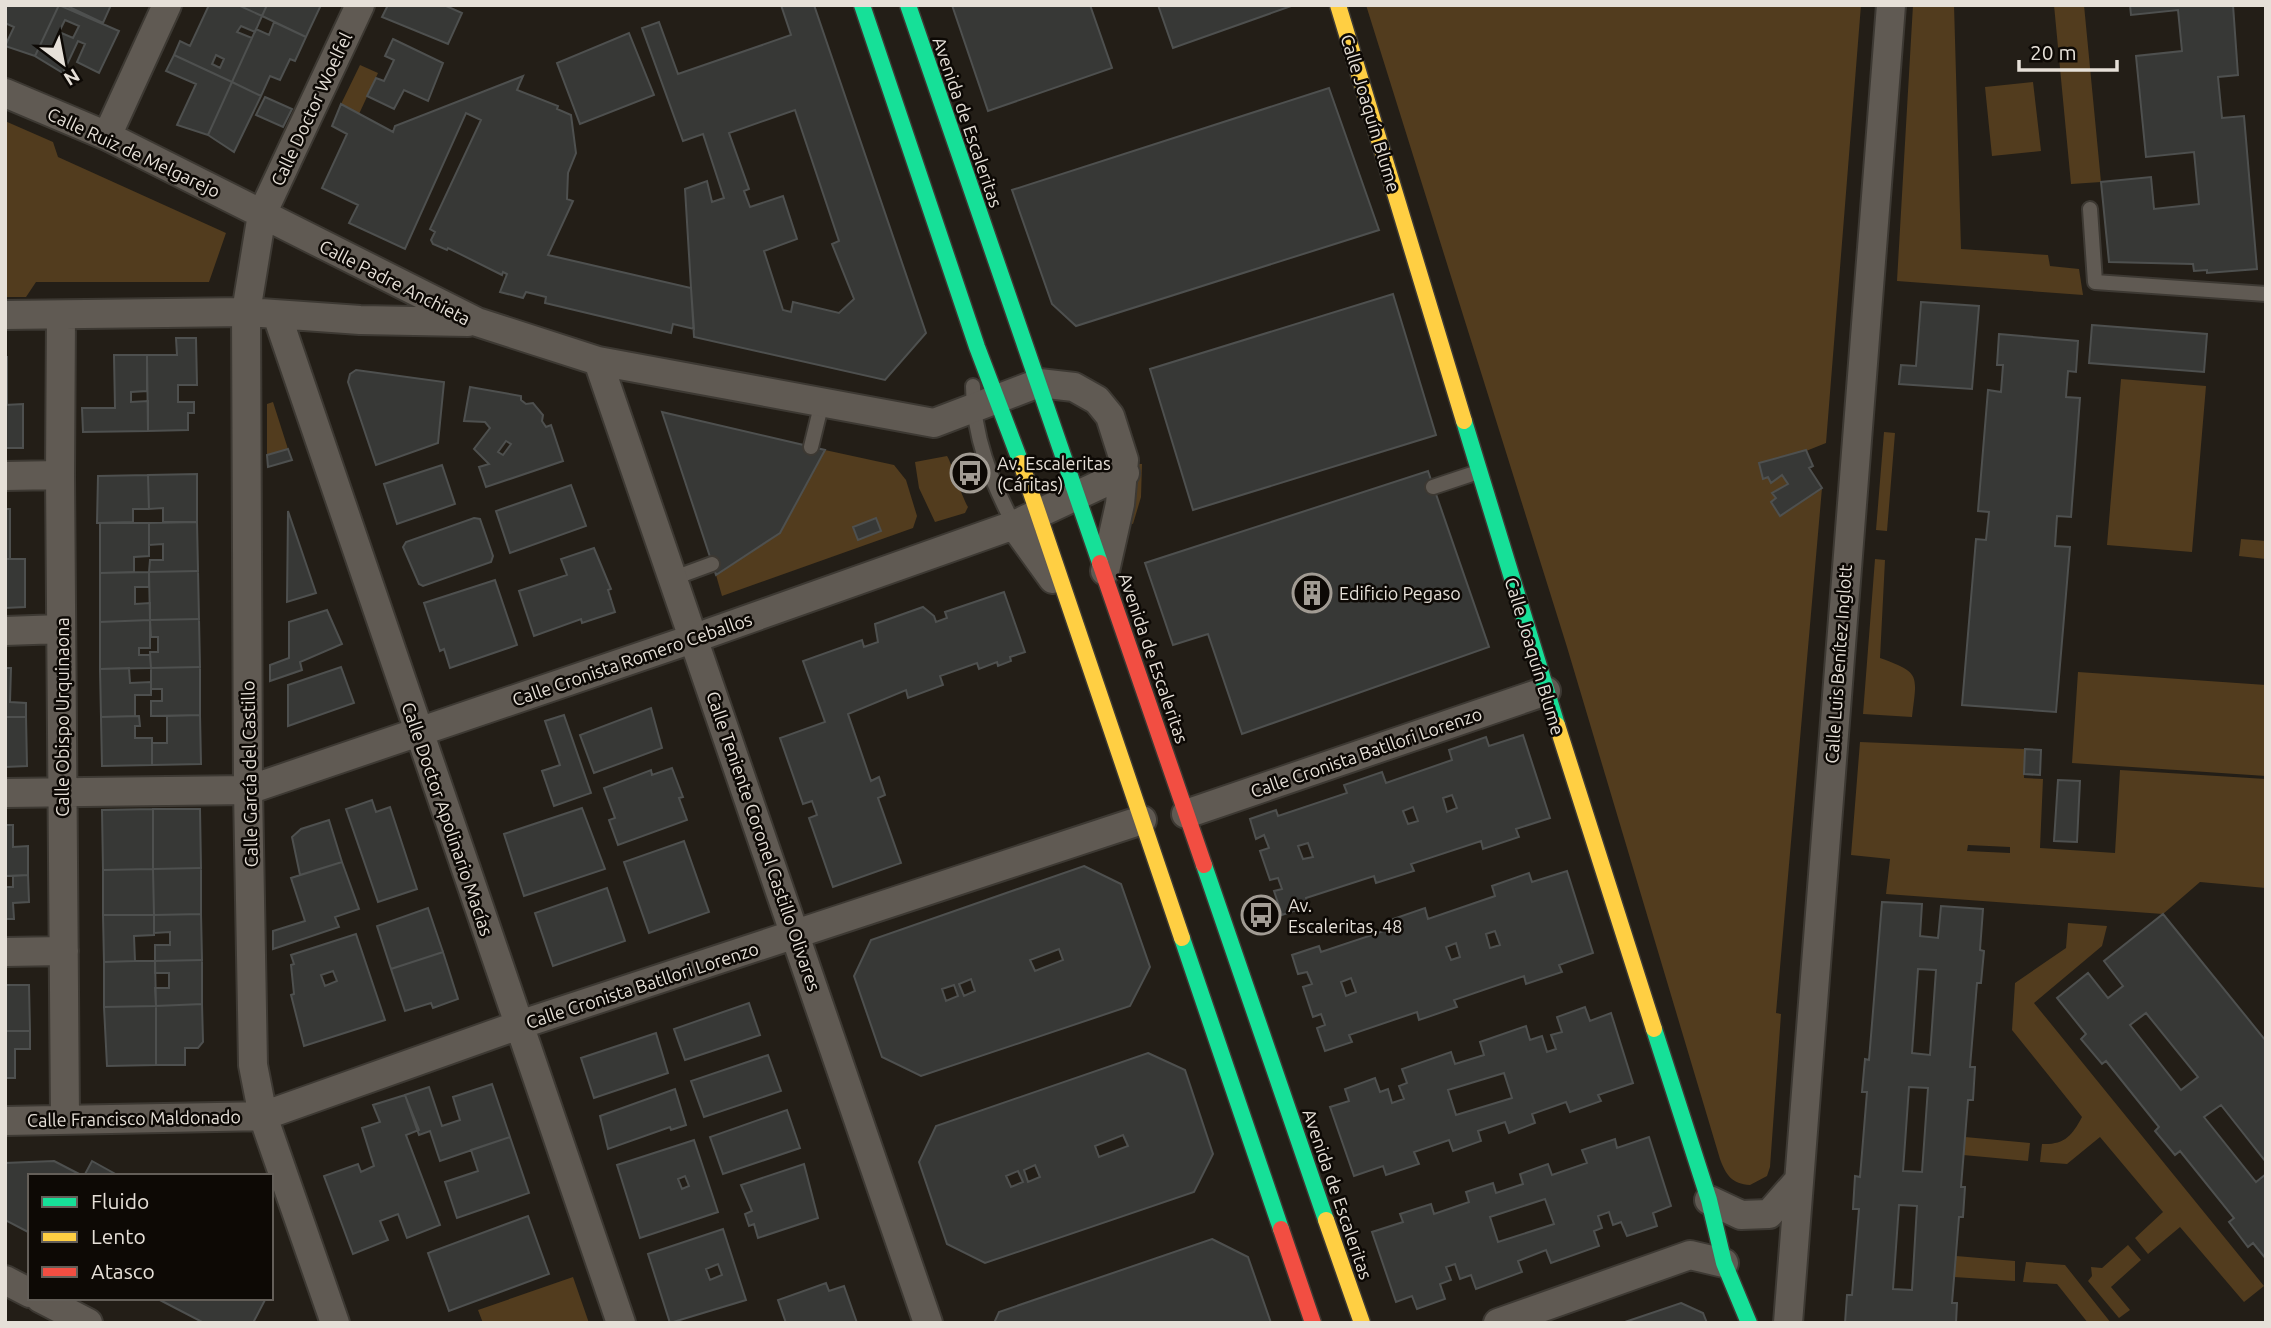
<svg xmlns="http://www.w3.org/2000/svg" width="2271" height="1328" font-family="Ubuntu,sans-serif">
<style>
.green{fill:#523c1e;fill-rule:evenodd}
.building{fill:#373836;stroke:#4e504f;stroke-width:2;fill-rule:evenodd}
.lines{fill:none;stroke-linecap:round;stroke-linejoin:round}
.lane-casing{stroke:#3d3933;stroke-width:18}
.street-casing{stroke:#3d3933;stroke-width:32}
.fast-casing{stroke:#3d3933;stroke-width:19}
.slow-casing{stroke:#3d3933;stroke-width:19}
.jam-casing{stroke:#3d3933;stroke-width:19}
.lane{stroke:#605a53;stroke-width:14}
.street{stroke:#605a53;stroke-width:28}
.fast{stroke:#16e098;stroke-width:16}
.slow{stroke:#ffcf43;stroke-width:16}
.jam{stroke:#f24e42;stroke-width:16}
.labels{text-anchor:middle;dominant-baseline:central;stroke-width:5;stroke-linejoin:round;paint-order:stroke}
.street-label{font-size:18px;fill:#e6e0d8;stroke:#0d0905}
.poi-label{font-size:18px;fill:#e6e0d8;stroke:#0d0905;text-anchor:start}
</style>
<rect width="100%" height="100%" fill="#231e17"/>
<path class="green" d="M1366,5h495l-35,438 -20,8 3,17 13,20 -46,525 5,1 -11,153 -3,9 -17,9c-18,-1 -24,-10 -30,-26l-153,-512z
M1913,5h41l7,244 87,6 2,11 29,3 4,26 -186,-14z
M2054,5h30l17,177 -30,2z
M360,65l18,8 -19,41 -18,-10z
M2033,82l8,69 -49,5 -7,-69z
M5,121l48,21 5,15 168,76 -17,49h-173l-10,15h-21z
M2121,379l85,7 -14,166 -85,-7z
M273,402l15,47 -21,6v-51z
M1884,432l11,1 -8,98 -11,-1z
M825,450l69,15 12,15 11,36 -4,12 -191,68 -6,-21 64,-42zM876,518l5,12 -23,9 -5,-12z
M947,456c3,3 14,39 21,51l-3,6 -30,9 -16,-34 -4,-26z
M1136,464h6l-1,33 -8,27 -7,-2z
M2241,539l25,2v18l-27,-3z
M1875,559l10,1 -5,98c41,15 37,16 32,59l-49,-3z
M2078,672l188,13v91l-194,-13z
M1860,742l165,7 -1,29 19,1 -3,69 75,5 5,-83 146,9v109l-66,-6 -37,32 -277,-20 4,-35 -39,-4zM1968,845l42,2v6l-43,-2z
M2068,923l39,3 -5,20 -68,57 230,283 -20,16 -64,-75 -32,27 -13,-16 28,-26 -63,-75 -33,27 -27,-2 2,-18c22,1 30,-8 40,-27l-70,-87 3,-47 51,-35z
M1965,1137l65,6 -2,18 -65,-6z
M2128,1245l13,15 -30,27 19,23 -11,8 -31,-37 4,-5 -1,-9 11,1z
M1956,1256l59,5v20l-61,-4z
M2026,1262l39,3 46,58h-23l-31,-39 -34,-2z
M573,1277l16,46h-106l-5,-13z"/>
<path class="building" d="M5,5h54l-24,51 -30,-10 9,-19 -9,-4z
M59,5l60,26 -20,42 -22,-11 8,-18 -7,-3 -15,32 -28,-17zM65,20l14,6 -6,12 -14,-6z
M65,5h46l-8,18z
M209,5h29l24,11 -7,16 -14,-6 -4,6 15,6 -20,44 -58,-27 6,-14 10,5zM216,55l8,4 -4,9 -8,-4z
M238,5h29l-5,11z
M267,5h54l-15,32 -44,-21z
M388,5h56l18,8 -14,31 -66,-27z
M781,5h33l112,328 -41,47 -191,-43 -9,-148 22,-8 5,21 12,-4 -21,-64 -20,7 -41,-113 17,-6 19,52 113,-39zM795,110l44,131 -7,3 22,55 -15,14 -46,-11 -2,10 -8,-2 -19,-59 33,-12 -14,-43 -33,11 -6,-16 5,-2 -20,-56z
M952,5h138l22,63 -124,43z
M1158,5h136l-121,43z
M2130,5h103l5,70 -20,2 4,41 22,-2 13,153 -50,4v-3l-13,1 -1,-7 -84,-2 -8,-80 50,-5 3,32 45,-5 -5,-52 -48,5 -10,-101 46,-5 -4,-41 -47,5z
M274,22l32,15 -11,24 -5,-2 -10,21 -10,-4 -9,20 -29,-14 24,-53 13,6z
M629,33l25,62 -74,29 -23,-61z
M393,39l50,24 -15,38 -24,-11 -10,19 -27,-13 9,-18 8,3 10,-21 -9,-4z
M174,55l58,27 -24,53 -31,-10 19,-41 -30,-13z
M523,76l-6,14 41,16 -1,3 14,6 5,38 -8,20 -1,26 6,2 -25,54 143,33 3,41 -21,-5 -2,9 -126,-30 1,-6 -20,-5 -3,6 -23,-6 7,-18 -4,-2 -1,3 -54,-27 -1,2 -14,-6 -2,-4 4,-8 -5,-3 51,-109 -15,-7 -61,136 -56,-26 9,-18 -36,-17 25,-54 -15,-8 9,-22 52,28 2,-6z
M232,82l29,14 -27,56 -26,-17z
M1329,88l50,142 -303,96 -24,-22 -40,-114z
M265,97l27,12 -9,18 -27,-12z
M1393,294l43,141 -243,75 -43,-141z
M1921,302l58,4 -7,83 -73,-5 2,-19 15,1z
M2092,325l115,9 -3,38 -115,-9z
M1999,334l79,7 -2,31 -8,-1 -2,26 14,1 -9,119 -14,-1 -2,30 15,1 -14,165 -94,-7 14,-166 10,1 3,-28 -11,-1 10,-121 13,2 2,-27h-6z
M176,338h20l1,47h-19v17h16v11h-6v17l-40,1 -1,-76h30z
M114,355h33v36l-16,1v10l17,-1v30l-65,1 -1,-24h33z
M5,357h2v48h-2z
M356,370l88,12 -6,61 -62,22 -28,-83 2,-8z
M470,387l51,9v4l5,4 7,-1 10,12 -1,6 4,6 5,-2 12,36 -77,26 -7,-20 10,-3 -15,-15 16,-21 -5,-6 -21,-1zM506,441l5,3 -8,11 -5,-3z
M23,404v44h-18v-43z
M662,412l163,38 -45,83 -64,42z
M288,449l4,11 -24,7 -1,-12z
M1806,450l7,16 -4,2 13,20 -42,28 -9,-14 5,-4 -4,-5 16,-9 -6,-9 -11,8 -3,-6 -5,2 -4,-16z
M442,465l13,39 -58,20 -13,-40z
M1428,471l61,176 -247,87 -34,-100 -35,11 -28,-82z
M197,474v48h-34v-14l-14,1 -1,-34z
M148,475l1,34h-16v13l-36,1 1,-47z
M571,485l15,41 -76,27 -14,-42z
M5,509h5v50h-5z
M288,511l28,82 -29,9z
M474,518l6,1 13,37 -2,6 -68,24 -4,-2 -16,-37 3,-5z
M876,518l5,13 -23,9 -5,-13z
M197,522l1,49 -49,1 1,-12h13v-16l-14,1v-22z
M100,523h49v33l-15,1v15l-34,1z
M594,548l17,41 -3,1 7,22 -33,11 -1,-4 -47,17 -15,-45 48,-16 -6,-16z
M5,559h20v48l-20,1z
M198,571l1,48 -49,1 -1,-48z
M149,572v15h-14v17l15,-1v17l-50,2v-49z
M495,580l22,65 -67,23 -6,-19 -4,2 -16,-48z
M1004,592l21,60 -15,5 1,4 -13,5 -1,-4 -18,7 -2,-6 -37,13 3,9 -35,13 -2,-8 -58,24 23,67 8,-4 6,18 -7,3 23,65 -68,24 -24,-69 8,-3 -5,-14 -9,3 -23,-66 45,-16 -22,-61 59,-21 2,7 14,-5 -3,-18 48,-17 11,9 2,6 11,-4 -2,-6z
M327,610l15,34 -42,18 2,8 -32,11v-16l19,-7v-36z
M199,619l1,48 -49,1 -1,-16h8v-15h-7l-1,-17z
M150,620v28h-11v7h11l1,13 -51,1v-47z
M200,667v48l-49,1v-15h11v-12h-11v-21z
M341,667l13,36 -66,23v-41z
M5,668h6l-1,34 16,1v14h-21z
M129,668l1,15 21,-1v13h-16v21l-34,1 -1,-48z
M651,708l11,40 -68,25 -14,-38z
M200,715l1,49 -49,1v-22h15v-27z
M564,715l27,78 -37,13 -12,-35 18,-6 -15,-44z
M139,716l1,10h-5v12h17v27l-50,1 -1,-49z
M5,717h21l1,49 -22,1z
M1523,735l27,83 -34,11 3,8 -36,12 -2,-8 -70,23 3,7 -38,12 -2,-7 -68,22 2,8 -26,9 -8,-24 8,-2 -4,-11 -8,2 -10,-29 9,-3 -5,-13 -8,4 -6,-20 26,-9 2,6 69,-23 -3,-8 38,-13 4,11 66,-23 -3,-10 37,-13 3,9zM1452,795l5,13 -10,4 -4,-14zM1413,807l5,14 -10,3 -5,-13zM1308,843l5,14 -10,2 -5,-13z
M2025,749l16,1 -1,25 -16,-1z
M672,768l11,29 -4,1 8,22 -69,25 -9,-25 6,-2 -11,-30 47,-18 1,5z
M2058,780l22,1 -3,61 -23,-1z
M372,800l4,12 14,-5 27,82 -39,13 -32,-93z
M582,808l23,61 -81,27 -20,-62z
M153,809v60l-50,1 -1,-60z
M153,809h47l1,59 -48,1z
M329,820l13,42 -42,13 -8,-38 9,-8z
M5,825h8v22l15,-1v29l-23,1z
M684,841l25,71 -60,21 -25,-71z
M342,862l17,47 -24,8 4,10 -66,22v-18l32,-10 -14,-43z
M1084,866l37,18 29,83 -20,39 -209,70 -39,-19 -28,-81 17,-36zM1059,949l4,11 -28,11 -5,-11zM971,979l4,12 -11,5 -5,-12zM954,985l4,11 -12,5 -4,-12z
M201,868v46l-47,1 -1,-46z
M153,869l1,46h-51v-45z
M1567,871l26,82 -34,12 3,7 -36,12 -2,-8 -70,24 3,7 -38,13 -2,-8 -68,23 3,7 -27,9 -8,-23 8,-3 -4,-11 -8,3 -10,-30 9,-3 -5,-12 -9,2 -6,-19 27,-9 2,6 69,-23 -3,-8 38,-13 3,11 67,-23 -3,-10 37,-13 3,9zM1495,931l5,14 -10,3 -4,-14zM1456,943l4,14 -9,3 -5,-13zM1351,978l5,14 -10,4 -5,-14z
M28,875l1,27 -16,1 1,16h-9v-32h8v-11z
M607,888l18,53 -72,25 -18,-53z
M1882,902l40,2 -2,32 18,2 3,-32 42,3 -3,41 4,1 -3,32h-4l-7,84h5l-2,33h-5l-7,87h4l-2,30h-4l-7,86h5l-1,20h-111l2,-28h5l7,-86h-6l2,-33 5,1 7,-85h-5l3,-33 4,1zM1918,969l18,1 -6,85 -18,-2zM1909,1087l19,1 -6,84 -19,-1zM1899,1205l18,1 -5,84 -19,-1z
M428,908l15,44 -52,17 -14,-43z
M201,914l1,46 -47,1v-16h15v-13l-16,1v-18z
M2163,914l103,127v121l-45,-57 -17,12 52,65 10,-8v85l-13,-16 -5,4 -19,-25 5,-4 -54,-67 -5,4 -20,-24 4,-4 -53,-66 -4,3 -21,-25 5,-5 -29,-36 31,-25 20,25 15,-12 -19,-25zM2146,1013l52,64 -17,13 -51,-65z
M103,915h51v20l-20,1 1,25 -31,1z
M356,934l29,86 -81,26 -13,-51 3,-1 -3,-29 3,-1 -3,-9zM333,971l4,10 -12,5 -4,-11z
M443,952l15,47 -25,9 -2,-5 -26,8 -14,-42z
M202,960v44l-46,2 -1,-18h14v-15h-14v-12z
M135,961h20l1,45 -52,1v-45z
M5,985h24l1,46h-25z
M749,1003l11,32 -75,25 -11,-31z
M202,1004l1,38 -5,6h-13v17h-29v-59z
M156,1006v59l-49,1 -3,-59z
M1585,1007l5,14 21,-8 22,70 -35,12 3,6 -31,11 -4,-10 -34,12 3,9 -26,10 -4,-11 -27,9 3,10 -28,10 -4,-11 -35,12 5,12 -33,11 -3,-9 -29,10 -24,-69 19,-6 -4,-12 30,-11 5,14 8,-3 4,14 12,-4 -5,-13 8,-3 -5,-14 49,-17 4,12 29,-9 -4,-13 46,-16 4,14 12,-4 5,16 9,-3 -5,-14 11,-3 -5,-15zM1504,1073l8,25 -56,17 -8,-25z
M5,1031h25v18h-15v29h-10z
M656,1033l12,40 -74,25 -13,-40z
M1148,1053l37,17 28,84 -19,38 -209,71 -38,-19 -28,-82 17,-36zM1123,1135l5,11 -29,11 -4,-11zM1035,1165l5,12 -12,5 -4,-12zM1018,1171l5,11 -12,5 -5,-11z
M768,1055l13,36 -77,26 -13,-36z
M492,1084l18,53 -70,24 -10,-30 -11,4 -14,-40 24,-8 13,39 18,-6 -7,-23z
M675,1089l11,36 -15,5 -1,-3 -62,22 -8,-33z
M405,1095l14,35 -13,5 34,90 -33,13 -9,-24 -18,7 8,19 -35,14 -29,-78 34,-12 3,8 13,-6 -12,-38 18,-6 -7,-17z
M787,1110l13,38 -77,26 -13,-37z
M510,1137l19,56 -72,25 -12,-36 33,-11 -7,-21z
M1649,1137l22,69 -18,7 4,13 -30,10 -6,-14 -8,3 -4,-13 -11,4 4,12 -8,3 5,15 -48,17 -5,-13 -28,11 4,11 -46,17 -5,-14 -11,4 -5,-15 -9,3 5,13 -11,4 5,15 -28,10 -5,-13 -16,6 -24,-70 31,-10 -3,-8 31,-10 3,10 35,-12 -3,-10 27,-9 3,10 27,-9 -3,-10 28,-10 4,11 35,-12 -5,-13 33,-11 2,9zM1545,1199l9,25 -56,18 -8,-25z
M694,1140l24,72 -78,26 -23,-73zM685,1176l4,10 -7,3 -4,-10z
M54,1161l29,15h-53v57l-25,-13v-57z
M92,1161l27,15h-35z
M804,1164l14,54 -60,20 -4,-14 -5,2 -4,-12 7,-3 -11,-26z
M528,1216l21,58 -100,37 -21,-58z
M723,1229l23,71 -76,23 -22,-69zM718,1264l4,11 -12,5 -4,-11z
M1212,1239l36,18 23,66h-277l5,-11z
M826,1283l3,8 15,-5 13,37h-71l-8,-23z
M156,1298h110l-13,25h-49z
M1681,1303l22,10 4,10h-85z"/>
<g class="lines">
<defs>
<path id="lane" d="M2090,209l5,73 171,12
M973,386c0,51 18,94 41,139
M811,447l11,-45
M1433,487l45,-15
M674,578l38,-14"/>
<path id="street" d="M5,93l102,43 370,186 121,39 336,62 105,-40 35,4 23,13 13,16 14,44 -4,44 -15,67
M107,136l60,-131
M5,315l241,-3 114,8 108,2
M61,315l-1,160 5,644
M277,315l344,1008
M598,361l330,962
M5,476l55,-1
M1014,525l39,54
M5,631l56,-2
M5,793l243,-3 447,-152 319,-113 111,-52
M1186,814l360,-123
M5,952l59,-1
M5,1121l258,-5 256,-91 623,-205
M1709,1200l32,15 28,-1 30,-34
M5,1280l25,13
M40,1298l48,25
M335,1323l-72,-207 -10,-51 -5,-275 -2,-478 16,-98 98,-209
M1498,1323l192,-68 34,8
M1788,1323l103,-1318"/>
<path id="fast" d="M862,5l115,342 44,116
M908,5l192,558
M1464,421l93,304
M1204,865l122,355
M1182,938l99,291
M1654,1029l55,171 15,63 25,60"/>
<path id="slow" d="M1338,5l126,416
M1021,463l161,475
M1557,725l97,304
M1326,1220l36,103"/>
<path id="jam" d="M1100,563l104,302
M1281,1229l32,94"/>
</defs>
<use href="#lane" class="lane-casing"/>
<use href="#street" class="street-casing"/>
<use href="#fast" class="fast-casing"/>
<use href="#slow" class="slow-casing"/>
<use href="#jam" class="jam-casing"/>
<use href="#lane" class="lane"/>
<use href="#street" class="street"/>
<use href="#fast" class="fast"/>
<use href="#slow" class="slow"/>
<use href="#jam" class="jam"/>
</g>
<defs>
<symbol id="bus-ring" viewBox="-11 -11 22 22"><circle r="9.5" fill="#0d0905" stroke="#a29c94" stroke-width="1.5"/><path d="M-5-6H5V4H4V6H2V4H-2V6H-4V4H-5ZM-3.5-4V0h7V-4ZM-3.5 1.2v1.5H-2V1.2ZM2 1.2v1.5H3.5V1.2Z" fill="#a29c94"/></symbol>
<symbol id="building-ring" viewBox="-11 -11 22 22"><circle r="9.5" fill="#0d0905" stroke="#a29c94" stroke-width="1.5"/><path d="M-4-6H4V6H1V3H-1V6H-4ZM-2.5-4.3h1.7v1.8h-1.7ZM.8-4.3h1.7v1.8H.8ZM-2.5-1h1.7V.8h-1.7ZM.8-1h1.7V.8H.8Z" fill="#a29c94"/></symbol>
</defs>
<g fill-rule="evenodd">
<use href="#bus-ring" x="948" y="451" width="44" height="44"/>
<use href="#building-ring" x="1290" y="571" width="44" height="44"/>
<use href="#bus-ring" x="1239" y="893" width="44" height="44"/>
</g>
<g class="labels">
<g class="street-label">
<text transform="translate(311 109) rotate(-65)">Calle Doctor Woelfel</text>
<text transform="translate(1371 113) rotate(73)">Calle Joaquín Blume</text>
<text transform="translate(968 122) rotate(71)">Avenida de Escaleritas</text>
<text transform="translate(134 152) rotate(25)">Calle Ruiz de Melgarejo</text>
<text transform="translate(395 282) rotate(27)">Calle Padre Anchieta</text>
<text transform="translate(1535 656) rotate(73)">Calle Joaquín Blume</text>
<text transform="translate(1154 658) rotate(71)">Avenida de Escaleritas</text>
<text transform="translate(632 659) rotate(-19)">Calle Cronista Romero Ceballos</text>
<text transform="translate(1838 664) rotate(-86)">Calle Luis Benítez Inglott</text>
<text transform="translate(62 717) rotate(-90)">Calle Obispo Urquinaona</text>
<text transform="translate(1366 752) rotate(-19)">Calle Cronista Batllori Lorenzo</text>
<text transform="translate(249 774) rotate(-91)">Calle García del Castillo</text>
<text transform="translate(448 819) rotate(71)">Calle Doctor Apolinario Macías</text>
<text transform="translate(764 841) rotate(71)">Calle Teniente Coronel Castillo Olivares</text>
<text transform="translate(642 985) rotate(-18)">Calle Cronista Batllori Lorenzo</text>
<text transform="translate(134 1118) rotate(-1)">Calle Francisco Maldonado</text>
<text transform="translate(1338 1194) rotate(71)">Avenida de Escaleritas</text>
</g>
<g class="poi-label">
<text x="997" y="463">Av. Escaleritas<tspan x="997" dy="21">(Cáritas)</tspan></text>
<text x="1339" y="593">Edificio Pegaso</text>
<text x="1288" y="905">Av.<tspan x="1288" dy="21">Escaleritas, 48</tspan></text>
</g>
</g>
<rect width="2271" height="1328" fill="none" stroke="#e6e0d8" stroke-width="14"/>
<rect x="28" y="1174" width="245" height="126" fill="#0d0905" stroke="#645f59" stroke-width="2"/>
<rect x="42" y="1197" width="35" height="10" fill="#16e098" stroke="#645f59" stroke-width="2"/>
<text x="91" y="1209" font-size="21" fill="#e6e0d8">Fluido</text>
<rect x="42" y="1232" width="35" height="10" fill="#ffcf43" stroke="#645f59" stroke-width="2"/>
<text x="91" y="1244" font-size="21" fill="#e6e0d8">Lento</text>
<rect x="42" y="1267" width="35" height="10" fill="#f24e42" stroke="#645f59" stroke-width="2"/>
<text x="91" y="1279" font-size="21" fill="#e6e0d8">Atasco</text>
<g transform="translate(63 63) rotate(148)" stroke="#0d0905" stroke-width="5" paint-order="stroke">
<path d="M0-5L12 26L0 18L-12 26Z" fill="#e6e0d8"/>
<text y="-10" font-size="19" font-weight="bold" text-anchor="middle" fill="#e6e0d8">N</text>
</g>
<path d="M2019 60v10h98v-10" fill="none" stroke="#e6e0d8" stroke-width="3.5"/>
<text x="2030" y="60" font-size="21" fill="#e6e0d8" stroke="#0d0905" stroke-width="5" paint-order="stroke">20 m</text>
</svg>
